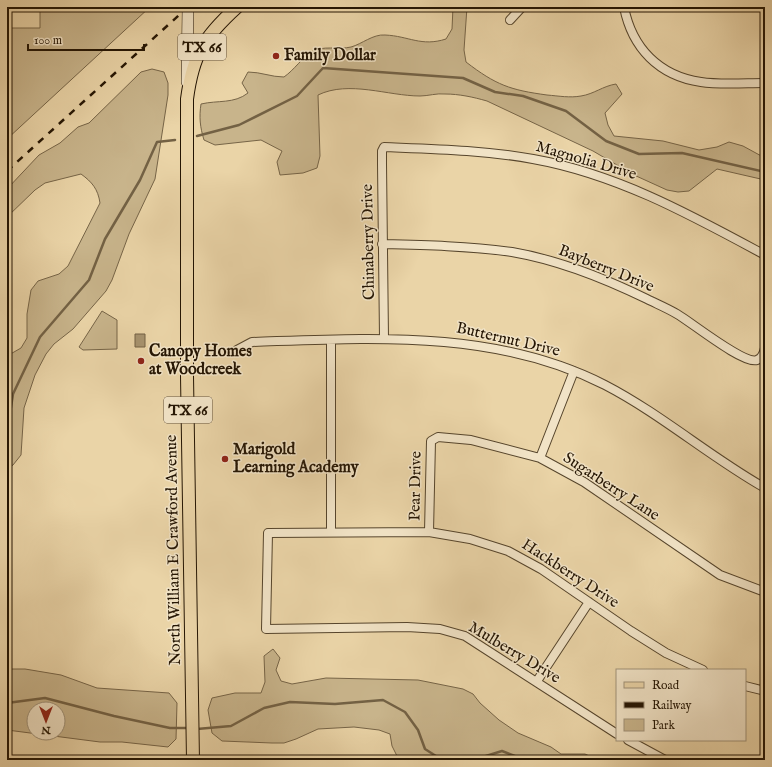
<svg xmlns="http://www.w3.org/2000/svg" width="772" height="767" font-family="'IM FELL English',serif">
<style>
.green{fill:#c8b48b;stroke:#766447;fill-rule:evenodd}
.water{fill:#a7936f;stroke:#736144}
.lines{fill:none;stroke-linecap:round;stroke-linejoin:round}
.stream{stroke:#736144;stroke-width:2.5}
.street-casing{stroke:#56452c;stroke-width:10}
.secondary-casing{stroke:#241503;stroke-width:12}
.primary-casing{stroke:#241503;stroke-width:14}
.street{stroke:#f1e3c6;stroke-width:8}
.secondary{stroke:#f1e3c6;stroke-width:11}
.primary{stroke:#ead4a7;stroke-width:12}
.rail{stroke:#241503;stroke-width:2.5;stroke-dasharray:7 7;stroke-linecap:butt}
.poi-dot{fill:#8f2418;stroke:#f1e3c6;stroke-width:1.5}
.labels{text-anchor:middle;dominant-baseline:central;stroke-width:3;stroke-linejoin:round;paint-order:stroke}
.shield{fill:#f1e3c6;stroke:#62533e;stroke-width:1}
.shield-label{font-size:15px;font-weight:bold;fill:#241503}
.poi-label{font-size:16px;font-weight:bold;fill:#241503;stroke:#f1e3c6;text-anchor:start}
.street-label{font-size:16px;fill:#241503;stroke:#f1e3c6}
</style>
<rect width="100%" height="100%" fill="#ead4a7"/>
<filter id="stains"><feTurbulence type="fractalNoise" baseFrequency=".005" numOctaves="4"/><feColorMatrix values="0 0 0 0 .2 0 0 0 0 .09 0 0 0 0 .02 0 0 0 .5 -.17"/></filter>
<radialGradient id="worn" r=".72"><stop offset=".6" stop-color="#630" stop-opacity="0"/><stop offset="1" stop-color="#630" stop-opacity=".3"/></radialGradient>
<path class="green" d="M40,7h110l-143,132v-111h33z
M453,7h14l-3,43 2,12c30,23 44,28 81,33 12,1 23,3 34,1 13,-2 22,-10 35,-12l6,10 -17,19 3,12 6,11 49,5 36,9 18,-3 12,-5 14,4 22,12v22l-48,-11 -28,22 -11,1 -11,-2 -33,-15 -41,-24 -106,-50c-14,-4 -28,-7 -42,-7 -8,-1 -17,2 -25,2 -32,0 -71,-16 -102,-1l2,61 -3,12 -14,5 -23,2 -3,-13 5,-11 -21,-11 -46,5 -11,-5c-4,-13 -5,-23 -3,-36 17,-4 33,0 47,-11l-6,-10 6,-11c13,0 23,5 36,5 10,-7 19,-20 27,-25 11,-7 28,-2 40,-5 11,-3 22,-13 34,-12 24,1 36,12 61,4l6,-10z
M152,69l12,3 4,11v12l-13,84 -26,55 -17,46 -6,11 -33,38 -19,15 -8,10 -11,21 -11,33 -3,47 -8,10 -6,4v-113l14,-8 6,-10v-24l4,-24 7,-9 21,-7 9,-8 32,-63c-2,-14 -8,-21 -19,-29l-36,9 -10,7 -28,27v-28l32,-34 21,-12 18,-16 11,-4 52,-51z
M102,311l15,9v29l-34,1 -4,-3z
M273,649l7,9 -4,12 5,11 11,3 34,-6 92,2 45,9 10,5 7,9 19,17 19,13 33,14 10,7h24l13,6h-199l-7,-14 -2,-12 -11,-4 -25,-3 -36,2 -22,10 -12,4h-12l-50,-2 -10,-8 -4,-23 4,-12 23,-5h26l4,-11 -1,-26z
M7,669h18l36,6 36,13 72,5 8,10 -1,36 -8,8 -46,-5h-22l-93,-12zM34,709h24v24h-24z"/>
<path class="water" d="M135,334h10v13h-10z"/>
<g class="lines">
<path class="stream" d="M197,136l42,-11 58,-29 26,-28 140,10 32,14 28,4 43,15 40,30 33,13 43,-1 83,19
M7,433l6,-39 27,-57 49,-57 16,-41 35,-59 17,-38 18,-2
M7,703l38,-5 69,18 56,12h20
M197,729l34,-3 33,-18 26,-6 45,2 48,-4 22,12 13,18 7,19 14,9 23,2
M473,760l29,-9 23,9"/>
<defs>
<path id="street" d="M624,7c8,41 35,69 77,75 18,3 45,1 64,1
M510,20l12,-13
M382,244c43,1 87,2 130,8 47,8 92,26 135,47 10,5 20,9 30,15 14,8 67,51 80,46 5,-2 7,-7 8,-12
M384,338l-2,-174v-13l2,-4c50,2 100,3 149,12 84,15 158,56 232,96
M331,340v192
M237,350l15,-8c119,-4 243,-13 353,43 56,29 105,72 160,103
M540,458l34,-87
M429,532l2,-91 7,-4 33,3 69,18 44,24 136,93 45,17
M537,681l52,-79
M745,686l20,5
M617,734l-152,-98 -25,-7 -33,-2 -141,2 2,-96 161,-1 41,7 38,12 33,18 90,62 35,22 37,17
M628,740l37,20"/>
<path id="secondary" d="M187,82l1,-75"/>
<path id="primary" d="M193,760l-6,-384v-277c6,-45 17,-62 50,-92"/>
</defs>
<use href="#street" class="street-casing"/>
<use href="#secondary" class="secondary-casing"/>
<use href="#primary" class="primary-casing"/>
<use href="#street" class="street"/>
<use href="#secondary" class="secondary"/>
<use href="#primary" class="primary"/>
<path class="rail" d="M7,171l181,-164"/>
</g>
<g class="poi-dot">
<circle cx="276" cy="56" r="4"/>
<circle cx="141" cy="361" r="4"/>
<circle cx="225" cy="459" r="4"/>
</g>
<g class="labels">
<g class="shield">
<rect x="178" y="34" width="48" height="26" rx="3"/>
<rect x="164" y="397" width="48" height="26" rx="3"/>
</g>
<g class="shield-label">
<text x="202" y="47">TX 66</text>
<text x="188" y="410">TX 66</text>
</g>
<g class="poi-label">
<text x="284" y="56">Family Dollar</text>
<text x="149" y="352">Canopy Homes<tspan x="149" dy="18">at Woodcreek</tspan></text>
<text x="233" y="450">Marigold<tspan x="233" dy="18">Learning Academy</tspan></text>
</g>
<g class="street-label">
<text transform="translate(586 161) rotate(16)">Magnolia Drive</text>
<text transform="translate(369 242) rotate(-91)">Chinaberry Drive</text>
<text transform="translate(606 269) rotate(22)">Bayberry Drive</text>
<text transform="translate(508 340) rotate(13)">Butternut Drive</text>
<text transform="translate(416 486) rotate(-89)">Pear Drive</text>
<text transform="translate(611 487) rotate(33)">Sugarberry Lane</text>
<text transform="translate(174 550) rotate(-91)">North William E Crawford Avenue</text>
<text transform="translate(570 574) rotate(33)">Hackberry Drive</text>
<text transform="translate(514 653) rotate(31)">Mulberry Drive</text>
</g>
</g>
<rect width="772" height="767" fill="none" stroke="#ead4a7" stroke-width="24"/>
<rect x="8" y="8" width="756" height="751" fill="none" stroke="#241503" stroke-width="2"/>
<rect x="12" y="12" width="748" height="743" fill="none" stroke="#241503"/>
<rect x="616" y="669" width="130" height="72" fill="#f1e3c6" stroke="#9f9178"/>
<rect x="624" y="682" width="20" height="6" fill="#ead4a7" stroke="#9f9178"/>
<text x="652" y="689" font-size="12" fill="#241503">Road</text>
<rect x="624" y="702" width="20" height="6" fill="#241503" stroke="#9f9178"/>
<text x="652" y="709" font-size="12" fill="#241503">Railway</text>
<rect x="624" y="719" width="20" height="12" fill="#c8b48b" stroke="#9f9178"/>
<text x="652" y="729" font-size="12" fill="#241503">Park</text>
<g transform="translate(46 721) rotate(180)"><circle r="19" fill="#f1e3c6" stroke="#9f9178"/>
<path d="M0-3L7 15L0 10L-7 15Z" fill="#8f2418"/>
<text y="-6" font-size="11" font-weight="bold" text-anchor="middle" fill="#241503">N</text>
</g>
<path d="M28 44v6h116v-6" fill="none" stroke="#241503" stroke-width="2"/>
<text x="34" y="44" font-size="12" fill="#241503" stroke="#f1e3c6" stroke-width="3" paint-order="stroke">100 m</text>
<rect width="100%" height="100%" filter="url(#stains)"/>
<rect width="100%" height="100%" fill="url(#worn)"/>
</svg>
